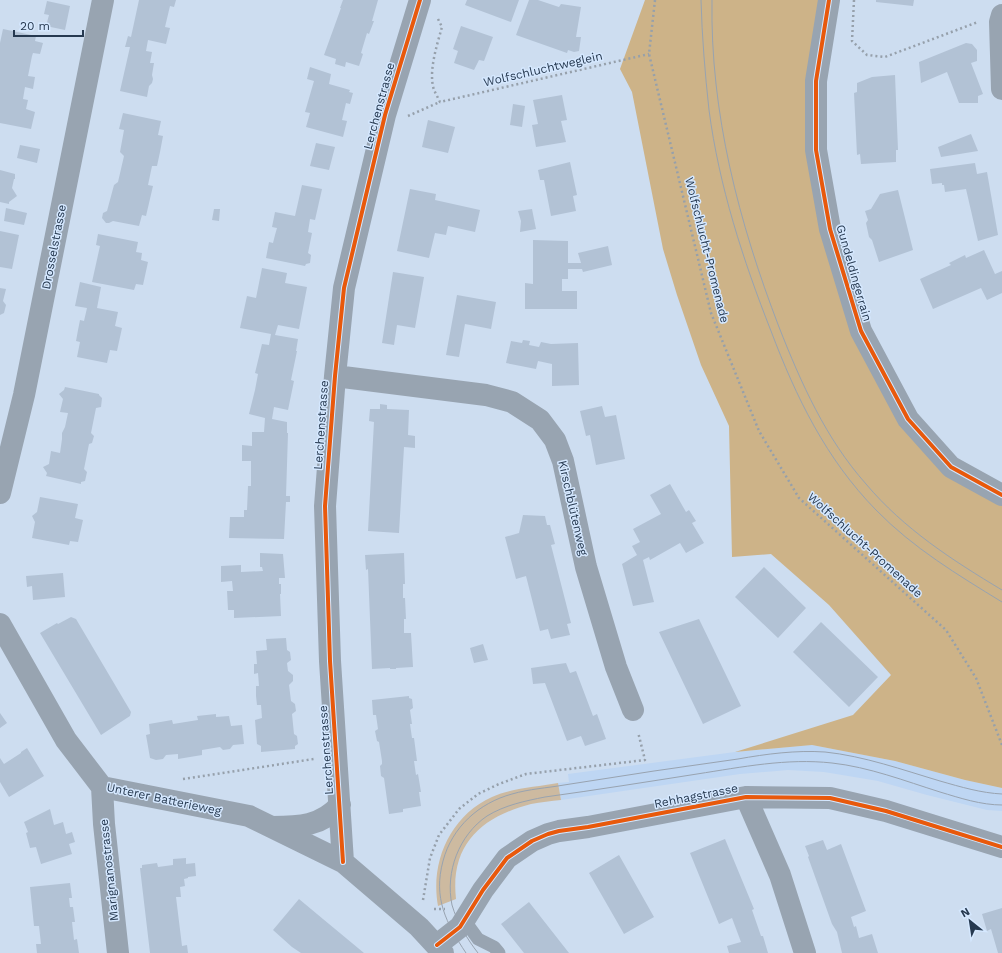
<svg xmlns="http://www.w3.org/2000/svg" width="1002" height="953" font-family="'Work Sans',sans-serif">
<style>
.built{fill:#bed6f3}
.green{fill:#cdbaa0}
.forest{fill:#cdb388}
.building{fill:#b2c2d5}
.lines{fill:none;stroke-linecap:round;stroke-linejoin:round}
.path{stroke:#96a0ab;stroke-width:2.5;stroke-dasharray:2 3;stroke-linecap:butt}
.lane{stroke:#98a4b1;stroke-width:13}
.street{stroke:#98a4b1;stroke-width:22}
.tram{stroke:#98a3b0;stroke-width:1}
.cycleway-casing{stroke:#d5e8ff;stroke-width:6}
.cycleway{stroke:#e8590c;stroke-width:4}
.labels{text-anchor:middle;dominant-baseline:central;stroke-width:3;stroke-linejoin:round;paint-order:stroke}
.street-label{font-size:12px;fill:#263950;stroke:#d5e8ff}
</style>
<rect width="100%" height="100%" fill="#cdddf0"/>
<path class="built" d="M812,745l83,16 70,19 37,8v23l-15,-1 -60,-15 -49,-14 -54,-9 -36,-2 -48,4 -179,26 -3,-17 11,-1 -1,-8 167,-22z"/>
<path class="green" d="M558,783l3,17c-10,1 -20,2 -30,4 -50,13 -81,41 -75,95l-18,7c-8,-44 12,-90 54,-109 20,-9 44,-10 66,-14z"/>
<path class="forest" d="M645,0h184l-13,81 14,148 78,190 94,76v293l-37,-8 -70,-19 -83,-16 -77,7 118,-37 38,-40 -62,-70 -58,-51 -39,3 -3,-131 -28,-61 -24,-70 -14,-46 -31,-157 -12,-23z"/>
<path class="building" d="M139,0h37l-2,7 -4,-1 -5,21 5,1 -4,16 -18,-4 -2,11 6,1 -2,11h4l-2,12 1,4 -1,4 -3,3 -2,11 -27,-6 10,-44h-5l3,-11 3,1z
M343,0h35l-6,21h2l-5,13 -2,-1 -6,20 2,1 -4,12 -13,-4 -1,5 -10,-3 1,-5 -12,-4 17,-47h-1z
M467,0h52l-8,22 -46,-17z
M529,0h9l21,7 2,-3 20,3 -5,30h5l-2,14 -5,1 -6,-2 -1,3 -51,-18z
M876,0h38l-1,6 -37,-4z
M47,1l23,5 -5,24 -19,-4 3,-11 -5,-1z
M461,26l32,11 -9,24 -5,-1 -5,10 -20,-7 4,-12 -5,-2z
M3,29l33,7 -1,5 8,2 -3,11 -7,-1 -1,3 -4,20 7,1 -2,12 -8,-2 -2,12 5,1 -2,9 9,3 -4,17 -31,-6v-80z
M966,43l6,1 5,6v11l-6,2 12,31 -5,2v7h-19l-12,-31 -26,11 -2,-21z
M310,67l21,7 -2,10 21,6 -1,2 4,1 -3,11 -4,-1 -4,17 5,1 -4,16 -37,-10 4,-14 -5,-1 9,-31 -7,-2z
M895,75l3,75h-2v12l-35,2 -1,-10 -3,1 -3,-62 3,-1v-9l15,-6z
M562,95l5,25 -6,1 5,21 -30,5 -4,-22 6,-1 -5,-24z
M513,104l12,2 -3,21 -12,-2z
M123,113l38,8 -3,14 5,1 -3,16 -3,14h-5l-4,19 5,1 -7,30 -4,-1 -3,11 -26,-5 -4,2h-3l-4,-5 1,-5 4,-2 7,-26 4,-3 6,-26 -4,-4 4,-22 -5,-1z
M428,120l27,7 -7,26 -26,-6z
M971,134l7,17 -37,6 -3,-10z
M316,143l19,4 -6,23 -19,-4z
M20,145l20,4 -3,14 -20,-5z
M570,162l7,33 -4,1 3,15 -25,5 -7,-36h-4l-2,-10z
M975,163l2,11 10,-2 11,63 -20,6 -12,-52 -21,3 -1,-7h-2v-2l-10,1 -2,-15z
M0,170l15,4v5h-1l-2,9 5,8 -8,6v2l-9,-2z
M302,185l20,4 -7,31 -5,-1 -2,13 4,1 -4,20 3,2 -1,8 -4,1 -1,2 -39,-8 3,-16 4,1 2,-8 2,-7 -5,-1 3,-15 20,4z
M410,189l26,5 -1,6 45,10 -5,22 -27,-6 -2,9 -11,-2 -6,25 -32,-7z
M898,190l15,60 -34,12 -7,-22 -3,-3 -3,-14 2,-3 -3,-9 6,-2 9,-15z
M6,208l21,5 -3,12 -20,-4z
M214,209h6l-1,12 -7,-1z
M532,209l4,20 -16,3 1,-11 -3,-10z
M0,231l19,4 -7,34 -12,-2z
M98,234l40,8 -2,10 6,1 -1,7 7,2 -5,23 -7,-1 -2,6 -42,-8 8,-36 -4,-1z
M533,240l35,1v22h13l-3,-10 30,-7 4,19 -29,7 -1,-3h-14v10h-6v12h15v18h-52v-26l8,1z
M984,250l11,24 7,-3v22l-15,7 -6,-12 -48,21 -13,-30 31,-14 -2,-2 16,-8 1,3z
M262,268l25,5 -2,10 22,4 -8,42 -21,-4 -3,10 23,4 -2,12h1l-6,29 3,1 -6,29 -14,-3 -2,12 15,3v11h1l-2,63h4v6h-4l-2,37 -55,-1 1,-21h14v-7h3l1,-24h3v-25h-9v-16l10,1v-14h12l1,-14 -16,-4 6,-24 3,-16 -3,-1 7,-29 7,1 2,-11 -31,-6 7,-32 9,2z
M393,272l31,5 -9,51 -18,-3 -3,20 -12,-2z
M80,282l21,5 -4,21 21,4 -3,14 7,2 -5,23 -7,-1 -3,13 -30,-6 3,-15 -4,-1 2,-11 2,-10 4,1 3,-13 -12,-2z
M0,288l6,1 -3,12 3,4 -2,8 -4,2z
M457,295l39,7 -5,27 -26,-5 -6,33 -13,-2z
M523,340l7,1 -1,4 10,2 2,-5 10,2 27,-1 1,42 -27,1v-22l-14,-3 -2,8 -30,-6 5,-22 11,2z
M65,387l34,7v1l3,3 -1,9 -5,1 -5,25 3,3 -2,7 -3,1 -5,25 3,3 -2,9 -4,1v2l-35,-8 1,-3 -4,-6 6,-3 2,-13 9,2 2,-14v-6l3,-6 3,-14 -8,-1 3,-13 -4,-5 5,-4z
M380,404l7,1v4l22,1 -1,25 7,1v12l-11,-1 -5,86 -31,-2 6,-109 -5,-1 1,-12h10z
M602,406l3,11 11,-2 9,44 -29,6 -6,-30 -4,1 -6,-25z
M670,484l16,28 3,-2 7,11 -4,2 12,20 -18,10 -6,-10 -30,17 -1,-3 -6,3 11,42 -21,4 -11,-42 15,-9 -5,-9 8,-4 -7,-13 28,-15 -11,-19z
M40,497l38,7 -3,14 8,2 -5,22 -8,-1 -1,4 -37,-7 3,-16 -3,-6 5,-4z
M523,515l22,1 2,9h3l5,19 -4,1 20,78 -4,1 3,11 -19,4 -3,-10 -8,2 -14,-55 -10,3 -11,-42 14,-4z
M260,553l23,1 2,24h-6v6h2v10h-1l1,22 -47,2v-8h-6l-1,-19h6l-1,-10 -11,1v-16l20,-1v7l22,-1 -1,-4h-2z
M404,553l1,31h-2v14h2l1,21h-2v14h7l2,34 -17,1v1h-6v-1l-18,1 -4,-100 -2,1 -1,-15z
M764,567l42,41 -28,30 -43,-41z
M63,573l2,24 -32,3 -1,-14 -5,1 -1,-11z
M71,617l5,2 55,93 -1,4 -29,19 -61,-102 17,-10 1,1z
M699,619l42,87 -38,18 -44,-92z
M821,622l57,55 -29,30 -56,-55z
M286,638l1,12 3,2 1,8 -4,3 1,8 5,4v6l-4,4 2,16 4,3 1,7 -4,3 2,20 3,2 1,8 -3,2v3l-34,3v-6l-4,-2 -2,-24 7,-2 -1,-13h-4l-1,-9v-10h3l-1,-13 -4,1v-10h3l-1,-13 11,-1 -1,-11z
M483,644l5,16 -14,3 -4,-15z
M566,663l4,10 6,-2 17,45 4,-2 9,25 -21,7 -4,-10 -14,5 -22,-58 -12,1 -2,-16z
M409,696v2l3,1 1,9 -3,2 2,14h-2l2,14h2l3,23h-3l2,14 2,-1 3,18h-2l2,14 -18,3v3l-14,2 -5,-36 -3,-2 -1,-10 2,-2v-3l-3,-19 -2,-1 -2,-10 3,-2 -2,-14h-3l-1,-15z
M0,713l7,10 -7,5z
M216,714v3l13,-1 2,10 11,-1 2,19 -11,1 -3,4 -7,1 -3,-3 -18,3v5l-24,4v-5l-12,1 -3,4 -7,1 -6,-2 -4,-23 4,-1 -1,-10 23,-4 1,4 25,-4 -1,-4z
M27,748l17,28 -35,21 -9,-15v-24l4,6 17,-11v-1z
M50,809l4,16 9,-3 3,12 6,-2 3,10 -6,2 3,10 -31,10 -5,-17 -6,1 -4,-15 2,-1 -4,-10z
M725,839l29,70 -2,1 9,26h2l5,17h-39l-2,-7 14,-4 -9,-24 -13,6 -29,-71z
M823,840l4,10 14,-6 25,67 -15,6 3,10 2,-1 3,12 13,-4 6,19h-36l-5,-21 -5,-8 -24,-67 1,-1 -4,-10z
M619,855l35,62 -30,17 -35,-61z
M186,858v6l9,-1 1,13 -8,1v1l-4,1 1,7 -5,1 1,10h-5l6,49 5,-1 1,8h-38l-10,-85h2v-3l15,-2 1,4 15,-2v-6z
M70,883l2,15h-3l1,9h3l2,15h-3l2,18 3,-1 2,14h-42l-1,-9h5l-2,-18h-5l-4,-39z
M299,899l24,20 41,34h-63l-9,-6 -19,-17z
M529,902l40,51h-45l-23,-29z
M1002,908v45h-4l-7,-24 -4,2 -5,-17z"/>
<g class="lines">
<path class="path" d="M655,0l-6,54 62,259 48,118 40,67 147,132 30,48 26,67
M854,0l-2,41 15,14 18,2 93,-35
M438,19l4,8c-5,18 -14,45 -8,63 2,4 4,8 6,12l209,-48
M408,116l32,-14
M183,779l131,-20
M423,900l7,-42 9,-23 20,-26 19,-15 21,-10 27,-10 119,-14 -7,-28
M434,909h11"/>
<path class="lane" d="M465,921l13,18 16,8 5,6"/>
<path class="street" d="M829,0l-13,81v69l14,79 31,102 47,88 43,48 51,28
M1002,15l-2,7 2,67
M335,376l151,19 26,7 28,18 15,20 8,21 23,106 30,100 17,43
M0,493l24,-98 79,-395
M0,624l66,116 36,47 147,29 94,46 76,65 24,26
M102,787l2,37 14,129
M746,797l34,78 25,78
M272,827c27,0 50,-1 68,-22
M343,862l-13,-201 -5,-155 10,-130 9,-88 41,-173 35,-115
M437,945l23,-18 23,-37 24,-32 25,-17 16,-7 11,-3 29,-4 158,-30 84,1 56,13 116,36"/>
<path class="tram" d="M701,0c1,37 4,73 8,110 10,76 34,150 62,221 25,66 55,128 105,179 37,38 82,65 126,92
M712,0c-2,113 27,223 67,327 22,56 47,112 87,157 38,45 86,76 136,106
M466,953c-20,-30 -33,-55 -23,-92 9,-34 36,-58 69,-67 17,-5 35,-6 52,-9 30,-5 60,-9 90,-14 28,-4 56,-8 84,-12 28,-5 58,-9 87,-7 39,4 78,18 115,29 21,6 41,12 62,13
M478,953c-11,-14 -21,-31 -26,-48 -7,-33 7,-70 35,-89 18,-11 38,-15 58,-19 51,-7 101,-15 152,-23 45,-7 90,-16 135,-11 37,4 73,18 108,29 20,6 41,13 62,13"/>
<defs>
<path id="cycleway" d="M829,0l-13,81v69l14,79 31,102 47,88 43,48 51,28
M343,862l-13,-201 -5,-155 10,-130 9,-88 41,-173 35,-115
M437,945l23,-18 23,-37 24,-32 25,-17 16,-7 11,-3 29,-4 158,-30 84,1 56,13 116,36"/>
</defs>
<use href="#cycleway" class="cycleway-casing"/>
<use href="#cycleway" class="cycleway"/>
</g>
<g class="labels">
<g class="street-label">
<text transform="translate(543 69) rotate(-13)">Wolfschluchtweglein</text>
<text transform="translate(379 106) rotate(-75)">Lerchenstrasse</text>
<text transform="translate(54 247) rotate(-79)">Drosselstrasse</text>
<text transform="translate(707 250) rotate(76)">Wolfschlucht-Promenade</text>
<text transform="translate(854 273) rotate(74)">Gundeldingerrain</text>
<text transform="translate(321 425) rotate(-86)">Lerchenstrasse</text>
<text transform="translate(573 508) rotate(77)">Kirschblütenweg</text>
<text transform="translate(865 545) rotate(42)">Wolfschlucht-Promenade</text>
<text transform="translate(326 750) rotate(-94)">Lerchenstrasse</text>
<text transform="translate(696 796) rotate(-11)">Rehhagstrasse</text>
<text transform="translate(164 799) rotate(12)">Unterer Batterieweg</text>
<text transform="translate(109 870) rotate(-96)">Marignanostrasse</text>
</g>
</g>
<g transform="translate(970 921) rotate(330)" stroke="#d5e8ff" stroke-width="3" paint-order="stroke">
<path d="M0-3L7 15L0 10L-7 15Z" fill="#263950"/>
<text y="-6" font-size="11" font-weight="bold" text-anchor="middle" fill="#263950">N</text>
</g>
<path d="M14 30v6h69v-6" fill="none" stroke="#263950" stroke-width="2"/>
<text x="20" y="30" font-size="12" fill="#263950" stroke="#d5e8ff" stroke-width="3" paint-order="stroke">20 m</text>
</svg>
